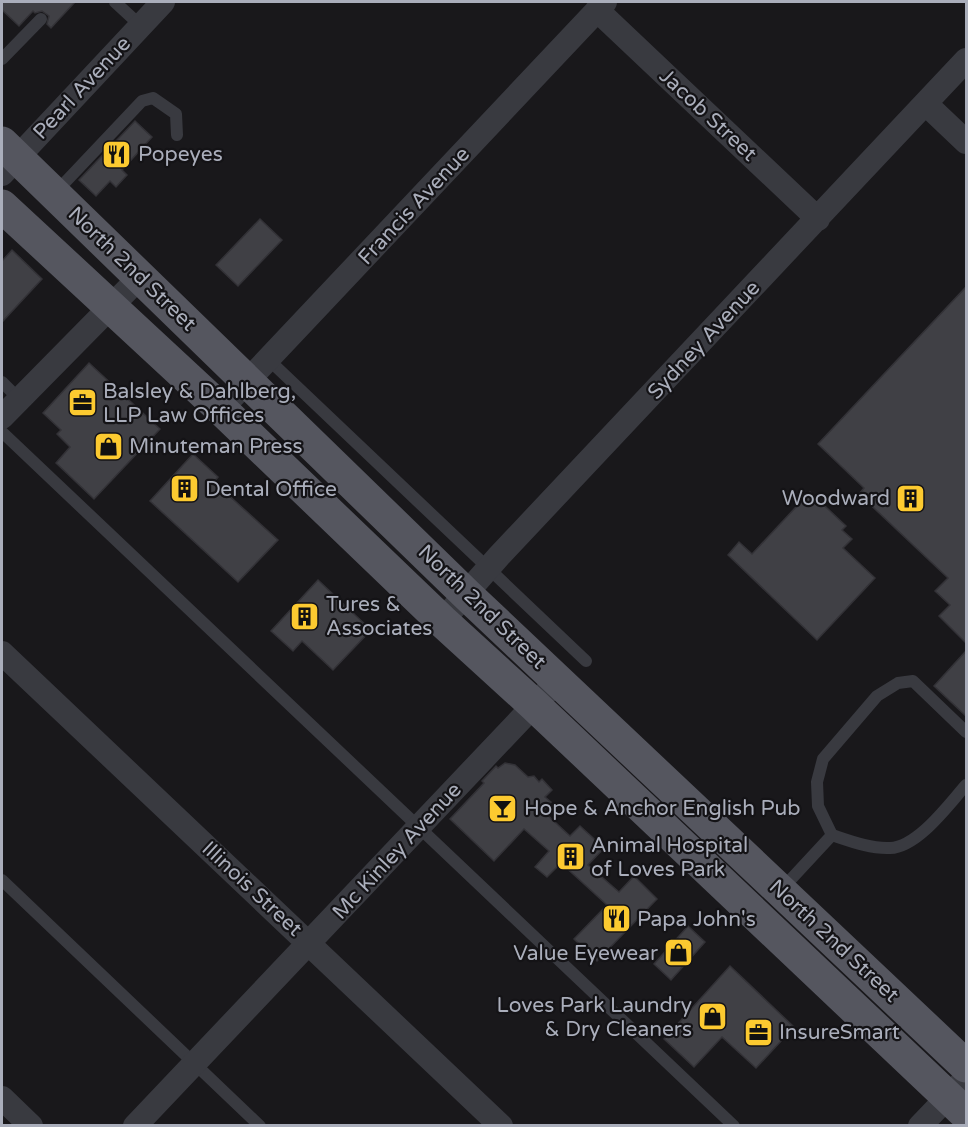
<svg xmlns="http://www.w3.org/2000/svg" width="968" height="1127" font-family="'Varela Round',sans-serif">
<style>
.building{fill:#404045;stroke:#333237;stroke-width:1.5}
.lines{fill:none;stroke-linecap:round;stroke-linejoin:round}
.service{stroke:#393a40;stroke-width:12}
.minor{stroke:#393a40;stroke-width:24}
.primary{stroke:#55565f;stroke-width:33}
.labels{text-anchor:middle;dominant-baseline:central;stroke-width:4.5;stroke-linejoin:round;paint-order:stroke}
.street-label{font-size:21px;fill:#aaaebb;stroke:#141316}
.poi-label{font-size:21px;fill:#aaaebb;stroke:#141316;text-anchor:start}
</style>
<rect width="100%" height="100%" fill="#19181b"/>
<path class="building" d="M2,2h73l-24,26 -4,-4 2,-8 -7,-5 -7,2 -2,-2 -14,15 -17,-16z
M135,121l17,16 -30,33 5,5 -11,12 -6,-6 -14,15 -17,-16z
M260,219l22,21 -44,46 -22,-21z
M12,250l30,29 -40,43v-61z
M966,287v356l-27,-27 11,-11 -15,-14 13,-13 -89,-84 5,-6 -46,-44z
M89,363l71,66 -66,70 -38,-36 14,-16 -13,-13 4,-4 -18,-17z
M193,454l25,23 -4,5 64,58 -40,42 -88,-81z
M810,492l36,34 -4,4 10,9 -9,9 32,30 -58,62 -89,-85 11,-13 13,12z
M318,580l53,50 -38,40 -31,-29 -9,10 -22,-20z
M966,651v65l-32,-30z
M505,763l10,2 13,12 6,-1 5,6 3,-3 10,11 -7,7 6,5 -8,9 27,25 10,-10 24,22 -16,17 31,27 15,-16 23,23 -60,62 -23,-22 33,-34 -46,-42 -14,14 -12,-10 14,-16 -25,-22 -30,32 -44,-42 34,-36 -2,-2 14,-15 2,2z
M688,926l17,16 -34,38 -17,-16z
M730,966l64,61 -38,41 -34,-31 -28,30 -30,-28z"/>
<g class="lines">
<path class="service" d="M115,2l26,24
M2,59l39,-40
M55,193l87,-92 11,-3 23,16 1,21
M269,360l317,301
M2,382l17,17
M2,432l732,694
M966,732l-53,-51 -15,2 -21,13 -54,63 -6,23 1,24 14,29c18,6 39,14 58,13 28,-1 59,-44 76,-63
M2,880l258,246
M781,890l51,-55"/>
<path class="minor" d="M597,10l221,209
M926,104l40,38
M2,174l161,-172
M221,409l384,-407
M2,417l138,-140
M442,621l57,-65 467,-496
M2,653l499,473
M2,1098l29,28
M135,1126l423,-446
M920,1126l46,-48"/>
<path class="primary" d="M2,143l464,451 500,472
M2,206l219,203 221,212 92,84 432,409"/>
</g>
<defs>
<symbol id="restaurant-square" viewBox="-11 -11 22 22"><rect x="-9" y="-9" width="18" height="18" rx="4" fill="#fcca30" stroke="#141316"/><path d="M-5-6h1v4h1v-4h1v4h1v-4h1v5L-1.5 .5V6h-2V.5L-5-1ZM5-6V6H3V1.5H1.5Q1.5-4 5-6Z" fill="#111"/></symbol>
<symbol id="office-square" viewBox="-11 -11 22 22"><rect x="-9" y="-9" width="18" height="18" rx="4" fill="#fcca30" stroke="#141316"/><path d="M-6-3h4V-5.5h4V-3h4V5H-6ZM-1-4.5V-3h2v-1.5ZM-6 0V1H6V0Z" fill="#111"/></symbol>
<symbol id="shop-square" viewBox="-11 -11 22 22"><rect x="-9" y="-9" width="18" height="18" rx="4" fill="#fcca30" stroke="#141316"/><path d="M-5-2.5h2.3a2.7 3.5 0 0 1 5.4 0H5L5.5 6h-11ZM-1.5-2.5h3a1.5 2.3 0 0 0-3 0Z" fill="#111"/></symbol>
<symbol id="building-square" viewBox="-11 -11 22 22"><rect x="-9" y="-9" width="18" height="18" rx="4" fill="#fcca30" stroke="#141316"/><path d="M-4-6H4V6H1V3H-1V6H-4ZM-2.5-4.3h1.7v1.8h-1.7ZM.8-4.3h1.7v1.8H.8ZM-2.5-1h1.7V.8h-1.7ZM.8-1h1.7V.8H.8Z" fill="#111"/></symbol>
<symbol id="bar-square" viewBox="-11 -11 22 22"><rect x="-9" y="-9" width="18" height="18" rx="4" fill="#fcca30" stroke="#141316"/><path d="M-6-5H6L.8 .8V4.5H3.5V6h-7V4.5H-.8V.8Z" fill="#111"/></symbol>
</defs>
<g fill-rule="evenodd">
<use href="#restaurant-square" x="100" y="138" width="33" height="33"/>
<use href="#office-square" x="66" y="386" width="33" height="33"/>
<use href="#shop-square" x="92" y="430" width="33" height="33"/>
<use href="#building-square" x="168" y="472" width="33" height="33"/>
<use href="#building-square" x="894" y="482" width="33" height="33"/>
<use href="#building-square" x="288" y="600" width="33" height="33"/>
<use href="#bar-square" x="486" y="792" width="33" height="33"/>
<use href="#building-square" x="554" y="840" width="33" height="33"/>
<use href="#restaurant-square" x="600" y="902" width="33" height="33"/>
<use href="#shop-square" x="662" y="936" width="33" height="33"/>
<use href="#shop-square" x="696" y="1000" width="33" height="33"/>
<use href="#office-square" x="742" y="1016" width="33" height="33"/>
</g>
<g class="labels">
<g class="street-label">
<text transform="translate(82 88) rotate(-47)">Pearl Avenue</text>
<text transform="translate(708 115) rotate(43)">Jacob Street</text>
<text transform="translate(414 206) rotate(-47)">Francis Avenue</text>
<text transform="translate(132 269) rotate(44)">North 2nd Street</text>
<text transform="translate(704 340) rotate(-47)">Sydney Avenue</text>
<text transform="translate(482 607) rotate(44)">North 2nd Street</text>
<text transform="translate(397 851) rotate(-47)">Mc Kinley Avenue</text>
<text transform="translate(252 889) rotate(43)">Illinois Street</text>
<text transform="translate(834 941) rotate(43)">North 2nd Street</text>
</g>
<g class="poi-label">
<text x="138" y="154">Popeyes</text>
<text x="103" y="391">Balsley &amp; Dahlberg,<tspan x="103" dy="24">LLP Law Offices</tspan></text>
<text x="129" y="446">Minuteman Press</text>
<text x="205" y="489">Dental Office</text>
<text x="890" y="498" text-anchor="end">Woodward</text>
<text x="326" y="604">Tures &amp;<tspan x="326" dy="24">Associates</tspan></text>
<text x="524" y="808">Hope &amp; Anchor English Pub</text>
<text x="591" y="845">Animal Hospital<tspan x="591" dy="24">of Loves Park</tspan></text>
<text x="637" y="919">Papa John's</text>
<text x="658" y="953" text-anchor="end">Value Eyewear</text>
<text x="692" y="1005" text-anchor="end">Loves Park Laundry<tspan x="692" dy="24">&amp; Dry Cleaners</tspan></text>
<text x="779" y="1032">InsureSmart</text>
</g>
</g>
<rect width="968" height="1127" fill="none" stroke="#aaaebb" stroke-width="6"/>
</svg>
